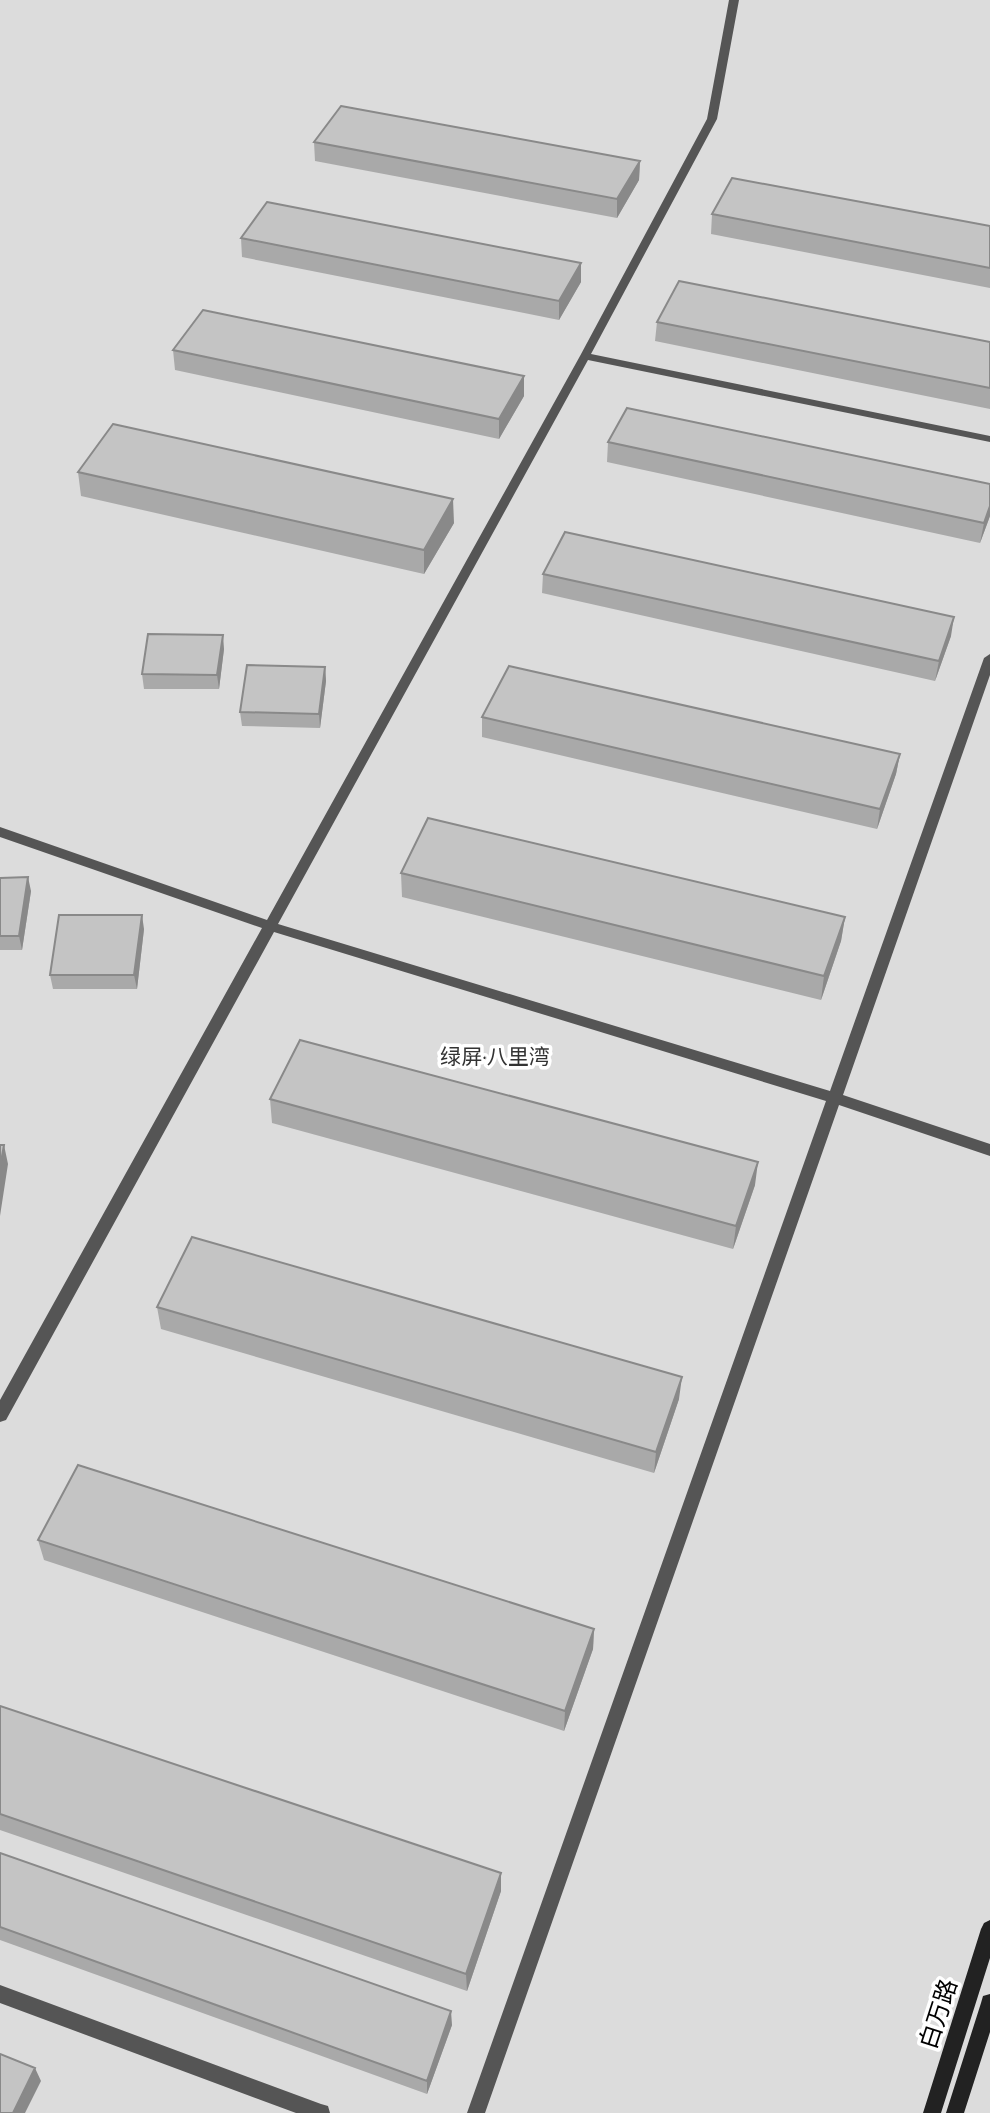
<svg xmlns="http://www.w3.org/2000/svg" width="990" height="2113" font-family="'PT Sans Narrow','Noto Sans SC',sans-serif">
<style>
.green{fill:#dcdcdc}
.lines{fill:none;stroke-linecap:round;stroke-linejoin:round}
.lane{fill:#555;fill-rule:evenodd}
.secondary{fill:#222;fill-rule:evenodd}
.wall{fill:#a9a9a9}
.shaded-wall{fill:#898989}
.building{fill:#c4c4c4;stroke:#898989;stroke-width:2}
.labels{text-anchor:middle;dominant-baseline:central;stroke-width:7;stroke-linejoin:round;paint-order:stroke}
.park-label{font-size:21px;fill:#333;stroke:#fff}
.near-street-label{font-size:24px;fill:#000;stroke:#fff}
</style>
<rect width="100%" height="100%" fill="#fff"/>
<path class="green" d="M0,0h990v2113h-990z"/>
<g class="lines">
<path class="lane" d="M729,0h10l-22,119 -126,235 399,82v6l-402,-82 -310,564 552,167 154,-433 6,-4v21l-147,420 147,49v12l-151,-51 -354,1008h-18l359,-1012 -552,-169 -268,488 -6,2v-22l262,-472 -262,-91v-10l267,93 313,-564 127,-237z
M0,1985l321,119 7,2 2,7h-34l-296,-110z"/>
<path class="secondary" d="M990,1920v38l-49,155h-18l58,-184 3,-6z
M990,1994v38l-26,81h-18l35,-110 2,-7z"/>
</g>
<path class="wall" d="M314,142l326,19 -1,19 -22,38 -302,-57z
M712,214l278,12v62l-279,-54z
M241,238l340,25v19l-22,38 -317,-63z
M657,322l333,20v67l-335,-68z
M173,350l351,26v20l-25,43 -324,-69z
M608,442l382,74 -10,27 -373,-81z
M78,472l376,51 -30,51 -343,-78z
M543,574l408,62 -16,45 -393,-88z
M224,649l-5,40h-75l-2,-15z
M325,667l1,14 -6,47 -78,-2 -2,-14z
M482,717l418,37 -4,20 -19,55 -395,-92z
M401,873l444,44 -4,24 -20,59 -419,-103z
M0,878l31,13 -9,59h-22z
M144,929l-7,60h-84l-3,-14z
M270,1099l485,86 -22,64 -461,-126z
M157,1307l522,92 -25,74 -493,-144z
M38,1540l556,89 -1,20 -29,82 -520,-171z
M0,1706l501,167v18l-34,100 -467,-161z
M0,1853l452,172 -25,69 -427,-154z"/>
<path class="shaded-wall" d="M640,161l-1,19 -22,38v-19z
M581,263v19l-22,38v-19z
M524,376v20l-25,43v-20z
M453,499l1,24 -30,51v-24z
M990,506v10l-10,27 4,-20z
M954,617l-3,19 -16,45 4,-20z
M223,635l1,14 -5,40 -2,-14z
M325,667l1,14 -6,47 -1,-14z
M900,754l-4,20 -19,55 3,-20z
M28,877l3,14 -9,59 -3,-14z
M142,915l2,14 -7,60 -3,-14z
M845,917l-4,24 -20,59 3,-24z
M4,1145l4,19 -8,52v-49z
M758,1162l-3,23 -22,64 3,-23z
M682,1377l-3,22 -25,74 2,-21z
M594,1629l-1,20 -29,82 1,-20z
M501,1873v18l-34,100 -1,-17z
M451,2011l1,14 -25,69v-13z
M35,2068l6,13 -16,32h-12z"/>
<path class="building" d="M341,106l299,55 -23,38 -303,-57z
M732,178l258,48v42l-278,-54z
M267,202l314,61 -22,38 -318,-63z
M679,281l311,61v46l-333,-66z
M203,310l321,66 -25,43 -326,-69z
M627,408l363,76v22l-6,17 -376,-81z
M113,424l340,75 -29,51 -346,-78z
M565,532l389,85 -15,44 -396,-87z
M148,634l75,1 -6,40 -75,-1z
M247,665l78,2 -6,47 -79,-2z
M509,666l391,88 -20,55 -398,-92z
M428,818l417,99 -21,59 -423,-103z
M28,877l-9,59h-19v-58z
M59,915h83l-8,60h-84z
M300,1040l458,122 -22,64 -466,-127z
M0,1145h4l-4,22z
M192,1237l490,140 -26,75 -499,-145z
M78,1465l516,164 -29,82 -527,-171z
M0,1706l501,167 -35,101 -466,-160z
M0,1853l451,158 -24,70 -427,-154z
M0,2054l35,14 -22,45h-13z"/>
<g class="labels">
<g class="park-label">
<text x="495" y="1056">绿屏·八里湾</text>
</g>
<g class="near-street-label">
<text transform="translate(938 2014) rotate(-72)">白万路</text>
</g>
</g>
</svg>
